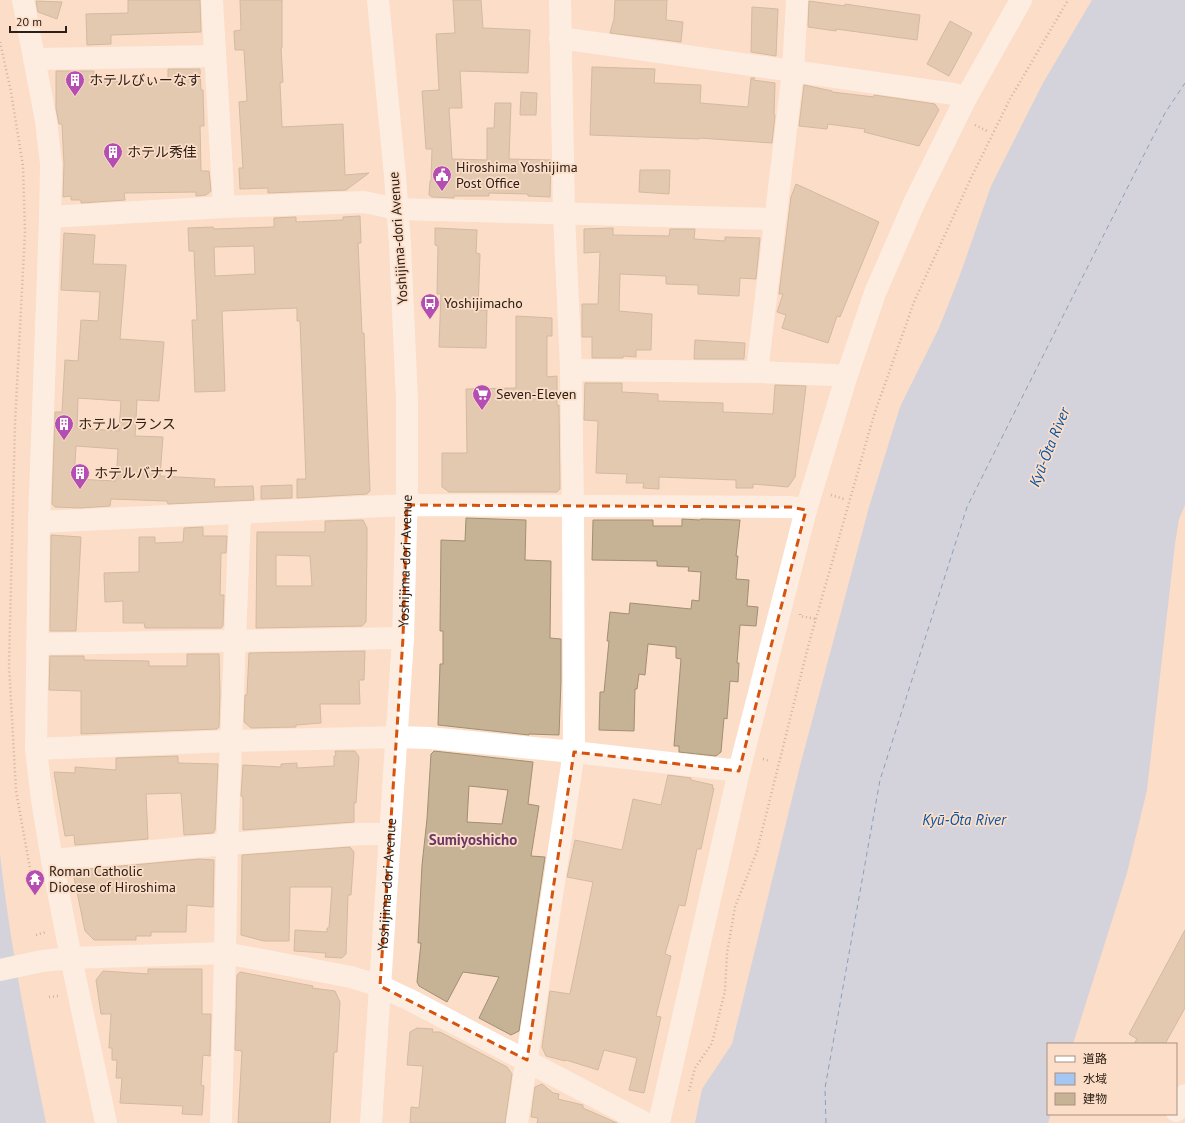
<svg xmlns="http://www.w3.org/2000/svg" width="1185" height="1123" font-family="'PT Sans','Noto Sans JP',sans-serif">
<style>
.water{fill:#a4c6f2}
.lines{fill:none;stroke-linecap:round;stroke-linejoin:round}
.ferry{stroke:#0356aa;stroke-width:1;stroke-dasharray:5 4;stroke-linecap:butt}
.building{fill:#c6b295;stroke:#a18f72;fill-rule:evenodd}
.path{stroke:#978272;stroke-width:2.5;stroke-dasharray:1 3;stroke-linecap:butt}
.minor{stroke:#fff;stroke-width:22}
.marked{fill:none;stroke:#d5530d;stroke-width:3;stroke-dasharray:8 5;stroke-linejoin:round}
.labels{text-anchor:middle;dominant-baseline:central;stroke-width:3.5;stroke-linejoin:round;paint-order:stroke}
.poi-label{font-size:14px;fill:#2b2017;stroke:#fcddc7;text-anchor:start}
.street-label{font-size:14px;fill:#2b2017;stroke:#fcddc7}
.water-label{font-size:15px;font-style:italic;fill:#0356aa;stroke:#fcddc7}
.neighbourhood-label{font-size:15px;font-weight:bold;fill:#6a3769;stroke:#fcddc7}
</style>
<rect width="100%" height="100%" fill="#fcddc7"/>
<path class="water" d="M1092,0h93v505l-6,14 -4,25 -28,246 -20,83 -54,171h-25v70h3l-3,9h-353l7,-34 30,-45 68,-278 69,-259 31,-100 39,-79 21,-53 31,-89 52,-103z
M0,854c10,91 28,180 46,269h-46z"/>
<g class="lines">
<path class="ferry" d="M826,1123l-1,-35 55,-308 87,-273 198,-394 20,-30"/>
</g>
<path class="building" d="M128,0h72l1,32 -90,3v9l-24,1 -1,-31 42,-1z
M240,0h42v48h-1l2,34 -3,1 2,44 61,-3 2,51 24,-2 -23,17 -78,3v-5l-28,1 -1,-21h4l-4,-66 8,-1 -3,-51h-9l-1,-19 7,-1z
M453,0h28l2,28 47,2 -2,43 -68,-2 2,37h-13l3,51 35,1v-32h7l1,-25h16l-2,56 42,1 -1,37 -22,-1v-2l-39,-1v3h-35v2l-22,-1 -3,-2 1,-14h1l1,-32h-6l-4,-58 17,-1 -3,-56 19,-1z
M615,0h52l-1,20 17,2 -2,20 -71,-9 4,-14z
M36,1l26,1 -5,17 -19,-7z
M809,1l36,5v-2l75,11 -3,25 -81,-11v2l-28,-4z
M752,7l26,2 -2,47 -25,-4z
M950,21l22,12 -23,43 -22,-12z
M592,67l63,2 -1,14 47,2 -1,18 48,4 3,-29h4l-2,2 22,3 -1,32h1l-3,28 -73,-5v1l-109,-4z
M168,69h32l1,21h2l1,36h-4l1,45h8l2,20 -5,4 -10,1v-4l-72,1 1,7 -44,3v-3h-10v-4l-8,1 1,-33 -2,-40h-3l-3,-15v-38h38v11l74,-1z
M804,85l28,6v1l42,5v-2l61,9 4,6 -20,36 -55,-14 1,-3 -37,-5 -1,5 -28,-3z
M521,92l16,1 -1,22h-16z
M640,170h30l-1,24 -30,-2z
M796,184l83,38 -39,95 -3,-1 -9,27 -46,-15 4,-13 -9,-3 6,-18h-4l12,-97z
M360,216l1,27h-3l4,90h2l6,158 -3,3 -70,4v-19h9l-6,-158h-3v-13l-75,3 3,80 -30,1 -3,-72h5l-3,-69h-5l-1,-23 25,-1 1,2 60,-2v-9l22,-1v5l47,-2v-3zM254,246l1,28 -40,2 -1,-29z
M435,228l42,2 -1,23 4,1 -2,56h9l-1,38 -47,-1 2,-53h-4l1,-48 -3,-1z
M613,228v7l56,1 1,-7h25l-1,10 31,2v-4l35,1 -4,41 -16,-1 -1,18 -41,-2v-9l-32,-1v-8l-46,-2 -1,37 33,3 -1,36h-15v7l-13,-1v2h-31v-21h-10v-33h16l2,-52 -16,1v-24z
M64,233l31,2 -2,29 33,1 -6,74 44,3 -5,59 -22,-1 -2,36 28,1 -3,39 55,3 -1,8 39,-1 1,14 -86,4 -1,-3 -56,-2 -1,7 -30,2 -25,-1 -3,-3 3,-92h7l3,-52 13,1 3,-41 17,1 2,-29 -39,-2zM78,398l43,3 -2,30 -42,-3zM76,446l42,3 -2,32 -42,-2z
M516,316l36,2v18h-5v41l10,-1v30l2,-1 1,84 -3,3h-108l-7,-5v-34h25l-1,-64 50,-1z
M695,340l50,3 -1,16h-50z
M585,383h37v9l36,2v7l65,2v9l50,2 2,-29 31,1 -11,91 -7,10 -35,-3v4h-17v-8l-77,-3v12l-16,-1 1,-5h-18l1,-9 -31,-1 2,-52 -14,-1z
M292,485v13l-31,1v-13z
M466,518l60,2 -1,40 26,1 -1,77 11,1v42l-2,54 -30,-1v1l-91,-10 2,-61h3v-33h-3l1,-91 24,1z
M682,519l18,1 1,-1 39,1 -4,36h2l-2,23 13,1 -2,26 11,1 -2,19 -16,-1 -3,38h2l-1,19 -8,-1 -3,38 -3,-1 -3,34 -5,4 -37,-4v-6h-5l7,-87 -5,-1v-11l-28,-3 -3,31 -6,-1 -2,15h-2l-1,42 -35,-1 1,-38h4l5,-51h-2l3,-29 19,2 1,-11 61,6 1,-9 7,1 2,-29 -13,-1 1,-4 -32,-1v-5l-65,-1 1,-40h60v6h29z
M363,520l4,8v22l-1,72 -4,4 -106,2 1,-96h68v-11zM276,555l34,1 2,30h-36z
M203,527v9h24l-1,17h-5l-1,42h4l-1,31 -2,2h-76l-1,-5h-21v-22l-18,1 -1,-29 35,-1v-35h16v6l28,-1 1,-14z
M51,535l30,2 -5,94h-26z
M365,651l-1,29h-5l1,24h-40l1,19 -25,2v2l-45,1 -7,-6 1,-27h2l2,-42z
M187,654h32l1,40 -1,33 -2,2 -136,5v-43l-32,-1 1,-34h34v4l65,1v5h38z
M335,751h20l4,6 -3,46h-2v19l-111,8v-33l-2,-1 2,-31 38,2v-3l16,-1v5l37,-2v-10h2z
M434,751l99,11 -5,42 11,2 -8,50 14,1 -26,174 -8,4 -32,-17 20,-41 -36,-5 -16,30 -28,-16 -2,-4 4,-39h-3l4,-78 5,-46 4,-65zM469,786l39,4 -6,34 -35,-2z
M178,756v7l40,1 -3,66 -2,3 -29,2 -3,-42 -35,1 2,45 -73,6 -1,-10 -9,1 -11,-64 21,1v-6l41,3v-12z
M668,775l23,3v2l22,5 -1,3h2l-13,61h-4l-12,57 -6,-1 -14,49 6,2 -15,60 5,1 -17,76 -15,-3 8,-32 -33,-8 -6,20 -32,-10 -1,1 -19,-5 -4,-9 8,-56 20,3 23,-112 -26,-5 8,-37 47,10 11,-51 28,6z
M350,847l4,5 -3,43h-3l-2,59 -4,4 -17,-1 1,-4 -32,-2 1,-21 32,2v-4h2l3,-41h-42l-1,54h-25l-23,-6 1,-80z
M199,859l15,1 -1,47 -26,-2 -1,27h-35v4h-15v4h-42l-9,-9 -11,-54 3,-7z
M1185,930v78l-20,36h-31l3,-5 -8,-5z
M148,969h54v45h9l-1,42 -7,-1 -2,30 3,1 -2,29 -20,-1 1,-8 -63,-3 2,-25h-6l1,-18h-5v-12h-3l2,-34h-10l-5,-34 7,-9 45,3z
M240,972l73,14 -1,2 23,3 5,11 -3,50h-3l-4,71h-92l4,-72 -7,-1 2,-75z
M417,1028l16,1 -1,3h8l67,35 5,7 -7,49h-95l1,-16 8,1 4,-42 -16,-1 3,-33z
M542,1084l11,9 6,1 -1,5 25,6v3l34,15h-80l1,-5 -7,-1 4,-30z"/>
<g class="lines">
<path class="path" d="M0,42l11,50 12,74 2,66 -10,192 -6,241 7,126 19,105
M975,125l12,6
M831,495l13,4
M800,614v2l16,3
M763,759l7,2
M36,935l10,-3
M49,997l9,-1
M689,1091l6,-23 17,-25 13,-52 2,-38 8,-46 22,-56 52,-208 65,-228 40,-113 57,-124 39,-79 58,-99"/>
<g class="minor">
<path d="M23,0l23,121 5,43 -1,53 -11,305 -3,227 6,51 10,60 19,98 35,165"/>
<path d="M212,0l12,207"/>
<path d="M560,38l394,56 12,4"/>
<path d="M34,59l181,-3"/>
<path d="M50,217l174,-10 140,-5 33,7 378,10"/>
<path d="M571,370l186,2 77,3 12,3"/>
<path d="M757,372l36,-301 4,-71"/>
<path d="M39,522l368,-17 384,2 15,3"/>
<path d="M37,644l366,-6"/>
<path d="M36,749l195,-8 166,-4 32,1 145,14 165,19"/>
<path d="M52,860l175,-16 134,-10h28"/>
<path d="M0,970l42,-9 29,-3 154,-5 126,24 29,9 32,15 233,122"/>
<path d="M1176,1111l9,-16"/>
<path d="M221,1123l4,-170 2,-109 13,-331"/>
<path id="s1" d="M371,1123l32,-485 4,-150v-88l-7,-155 -5,-69 -17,-176"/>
<path d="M517,1123l57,-371 -1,-246 -2,-136 -7,-157 -4,-213"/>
<path d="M659,1123l80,-352 67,-261 40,-132 29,-85 40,-92 51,-103 55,-98"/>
</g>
</g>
<path d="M0 0H1185V1123H0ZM407,505l384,2 15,3 -67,261 -165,-19 -47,308 -147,-74 23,-348z" fill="#fcddc7" fill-opacity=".55" fill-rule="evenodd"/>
<path class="marked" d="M407,505l384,2 15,3 -67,261 -165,-19 -47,308 -147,-74 23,-348z"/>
<defs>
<symbol id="building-pin" viewBox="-11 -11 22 30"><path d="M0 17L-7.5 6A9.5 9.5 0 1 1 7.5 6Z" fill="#b44eb2" stroke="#fcddc7"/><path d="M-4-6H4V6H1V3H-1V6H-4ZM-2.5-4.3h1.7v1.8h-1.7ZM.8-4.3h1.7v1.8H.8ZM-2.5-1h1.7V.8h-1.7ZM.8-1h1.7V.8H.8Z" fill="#fff"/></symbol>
<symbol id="civic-pin" viewBox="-11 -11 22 30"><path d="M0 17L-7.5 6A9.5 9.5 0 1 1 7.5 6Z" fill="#b44eb2" stroke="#fcddc7"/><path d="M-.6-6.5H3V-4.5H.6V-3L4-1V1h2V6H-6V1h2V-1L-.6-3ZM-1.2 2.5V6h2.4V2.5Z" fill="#fff"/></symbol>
<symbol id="bus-pin" viewBox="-11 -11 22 30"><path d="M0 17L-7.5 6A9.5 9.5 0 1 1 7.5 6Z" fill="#b44eb2" stroke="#fcddc7"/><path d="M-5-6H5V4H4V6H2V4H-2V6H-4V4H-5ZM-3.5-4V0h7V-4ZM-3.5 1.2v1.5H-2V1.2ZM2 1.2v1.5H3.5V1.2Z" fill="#fff"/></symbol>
<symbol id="supermarket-pin" viewBox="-11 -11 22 30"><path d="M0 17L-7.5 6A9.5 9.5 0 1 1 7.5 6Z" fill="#b44eb2" stroke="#fcddc7"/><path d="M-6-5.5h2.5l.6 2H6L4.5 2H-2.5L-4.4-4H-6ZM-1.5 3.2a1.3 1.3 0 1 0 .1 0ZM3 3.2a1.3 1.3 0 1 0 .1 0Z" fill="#fff"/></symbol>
<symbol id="temple-pin" viewBox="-11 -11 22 30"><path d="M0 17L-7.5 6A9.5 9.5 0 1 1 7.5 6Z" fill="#b44eb2" stroke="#fcddc7"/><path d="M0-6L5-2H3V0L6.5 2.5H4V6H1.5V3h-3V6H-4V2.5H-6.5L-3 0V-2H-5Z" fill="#fff"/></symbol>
</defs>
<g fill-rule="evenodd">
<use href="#building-pin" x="64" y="69" width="22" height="30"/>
<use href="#building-pin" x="102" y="141" width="22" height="30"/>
<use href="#civic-pin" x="431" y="164" width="22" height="30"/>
<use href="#bus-pin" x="419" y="292" width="22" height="30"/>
<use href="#supermarket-pin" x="471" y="383" width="22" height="30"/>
<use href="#building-pin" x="53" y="413" width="22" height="30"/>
<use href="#building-pin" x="69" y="462" width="22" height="30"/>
<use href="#temple-pin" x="24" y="868" width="22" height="30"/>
</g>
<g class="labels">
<g class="poi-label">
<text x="89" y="80">ホテルびぃーなす</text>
<text x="127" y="152">ホテル秀佳</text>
<text x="456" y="167">Hiroshima Yoshijima<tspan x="456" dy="16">Post Office</tspan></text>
<text x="444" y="303">Yoshijimacho</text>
<text x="496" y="394">Seven-Eleven</text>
<text x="78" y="424">ホテルフランス</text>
<text x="94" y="473">ホテルバナナ</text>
<text x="49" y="871">Roman Catholic<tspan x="49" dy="16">Diocese of Hiroshima</tspan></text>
</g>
<g class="street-label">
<text transform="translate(398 238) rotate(-94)">Yoshijima-dori Avenue</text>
<text stroke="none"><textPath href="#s1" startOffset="563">Yoshijima-dori Avenue</textPath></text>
<text stroke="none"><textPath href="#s1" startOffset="239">Yoshijima-dori Avenue</textPath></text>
</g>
<g class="water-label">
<text transform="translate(1049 447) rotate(-68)">Kyū-Ōta River</text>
<text x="964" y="819">Kyū-Ōta River</text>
</g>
<g class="neighbourhood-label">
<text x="473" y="839">Sumiyoshicho</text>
</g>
</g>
<rect x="1047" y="1043" width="130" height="72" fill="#fcddc7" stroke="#a89181"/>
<rect x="1055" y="1056" width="20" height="6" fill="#ffffff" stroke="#a89181"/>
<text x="1083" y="1063" font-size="12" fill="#2b2017">道路</text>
<rect x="1055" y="1073" width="20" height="12" fill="#a4c6f2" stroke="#a89181"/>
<text x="1083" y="1083" font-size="12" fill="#2b2017">水域</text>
<rect x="1055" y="1093" width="20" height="12" fill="#c6b295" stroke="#a89181"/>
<text x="1083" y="1103" font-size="12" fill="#2b2017">建物</text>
<path d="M10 26v6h56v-6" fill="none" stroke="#2b2017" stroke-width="2"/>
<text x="16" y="26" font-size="12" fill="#2b2017" stroke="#fcddc7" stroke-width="3" paint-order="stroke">20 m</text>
</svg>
